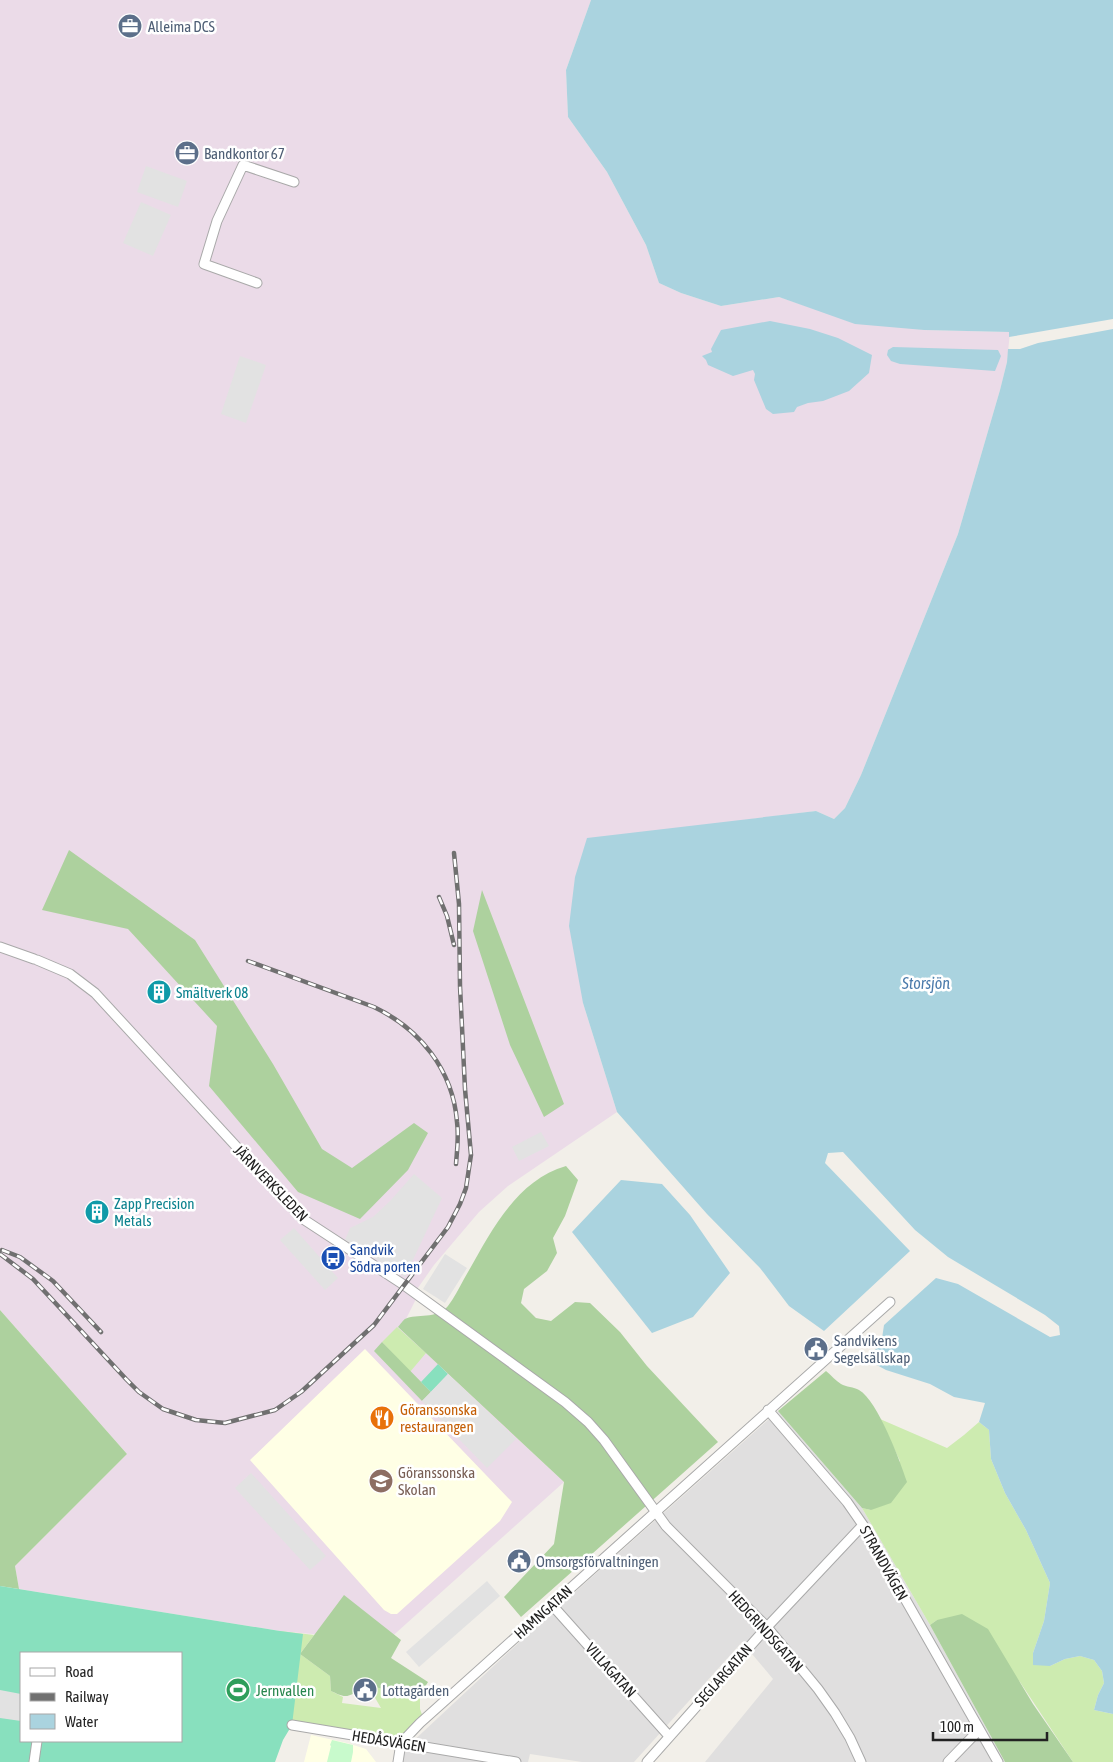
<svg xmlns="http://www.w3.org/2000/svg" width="1113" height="1762" font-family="'Asap Condensed',sans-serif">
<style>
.residential{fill:#e0dfdf}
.industrial{fill:#ebdbe8}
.education{fill:#ffffe5}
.grass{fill:#cdebb0}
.forest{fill:#add19e}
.park{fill:#c8facc}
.pitch{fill:#88e0be;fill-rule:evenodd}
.parking{fill:#e2e2e2}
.water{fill:#aad3df}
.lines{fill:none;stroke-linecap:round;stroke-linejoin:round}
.street-casing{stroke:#a9a9a9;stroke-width:11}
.street{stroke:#fff;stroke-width:9}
.rail-casing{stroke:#707070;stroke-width:4.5}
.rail{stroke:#fff;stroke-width:2.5;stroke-dasharray:8;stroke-linecap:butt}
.labels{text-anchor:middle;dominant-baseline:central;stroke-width:5;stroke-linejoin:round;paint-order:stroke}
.service-label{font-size:15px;fill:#4e5e75;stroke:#fff;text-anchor:start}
.culture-label{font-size:15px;fill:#0d838f;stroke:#fff;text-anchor:start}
.street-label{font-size:15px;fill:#222;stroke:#fff}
.transit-label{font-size:15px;fill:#164399;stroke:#fff;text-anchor:start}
.food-label{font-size:15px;fill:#c56008;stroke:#fff;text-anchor:start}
.education-label{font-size:15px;fill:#785e54;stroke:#fff;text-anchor:start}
.leisure-label{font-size:15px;fill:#27864d;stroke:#fff;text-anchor:start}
.water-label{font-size:16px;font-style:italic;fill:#4a7aab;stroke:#fff}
</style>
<rect width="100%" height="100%" fill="#f2efe9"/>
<path class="residential" d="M778,1411l84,97 68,117 75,137h-300l68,-83 -31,-37 -108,120h-52l-52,-8 -2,8h-128l2,-8 7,-9 119,-111z"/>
<path class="industrial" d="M0,0h591l-25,70 2,47 39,55 39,73 13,38 22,10 40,13 58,-9 33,11 112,22 86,2 -3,30 -7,28 -42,144 -97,241 -16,33 -11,11 -18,-8 -72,9 -161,183 34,109 -109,74 -29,26 -45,53 -19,27 3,3 -12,24 -8,8 166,155 -177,159 -107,-10 -261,-42 -4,-23 112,-112 -127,-144z"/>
<path class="education" d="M365,1349l147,153 -12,19 -103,93h-6l-7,-4 -134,-150z
M311,1735l36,8 19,6 10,13h-72z"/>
<path class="grass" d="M397,1327l29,26 -16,19 -28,-30z
M880,1419l67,29 17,-13 15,-13 10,8 2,29 14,34 21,37 24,53 -6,38 -11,32 17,13 15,-7 15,-3 14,4 8,11 2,12 -6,12 -4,15 19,4v48h-40l-53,-80 -83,-62 -7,5 -68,-117 9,2 29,-49z
M280,1631l34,4 -14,19 30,22 1,15 12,6 -1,6 39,5 -7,-12 1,-9 45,8v14l4,11 -23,23 -134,-21z"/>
<path class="forest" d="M69,850l126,90 78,124 49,85 30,19 62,-45 14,10 -20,37 -48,49 -62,-27 -89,-106 8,-60 -89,-97 -86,-19z
M482,890l82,214 -20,13 -34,-72 -37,-114z
M566,1166l12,14 -13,36 -12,22 4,15 -10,18 -23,18 -3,14 15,15 15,3 24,-19 15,1 30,29 27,34 71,76 -197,175 -17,-20 50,-53 10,-62 -166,-155c2,-2 5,-7 7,-8 12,-6 31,1 43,-13 6,-8 11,-18 16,-27 25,-43 50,-98 102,-113z
M0,1310l127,144 -112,112 4,23 -19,-3z
M382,1342l49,50 -9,9 -48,-50z
M826,1371c5,4 10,10 15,13 5,3 13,3 18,6 19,11 41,71 48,92l-16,21 -20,7 -9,-2 -84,-97z
M344,1595l57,45 -10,18 37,24 -8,13 -64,-11 -2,9c-9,6 -14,2 -23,-2l-1,-15 -30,-22z
M962,1614l26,15 45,75 40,58h-68l-75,-137 7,-5z"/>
<path class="park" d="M332,1740l21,5v7l-2,10h-24l4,-16 -1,-1z"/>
<path class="pitch" d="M438,1364l10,10 -17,18 -10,-10z
M0,1586l280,45 23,3 -11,91 -9,15 -8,22h-275zM21,1653h160v88h-160z"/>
<path class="parking" d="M146,166l41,15 -9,26 -41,-15z
M141,202l30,13 -18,41 -30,-13z
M240,356l26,9 -20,58 -25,-9z
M541,1132l8,14 -30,15 -7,-14z
M414,1174l28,24 -37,79 -60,-37 5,-12 23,-11 17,-16z
M294,1228l44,50 -13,12 -45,-50z
M445,1254l22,14 -22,35 -22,-14z
M448,1374l68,65 -29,29 -65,-67z
M251,1473l75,83 -16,14 -75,-82z
M487,1581l13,15 -81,71 -13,-15z
M0,1690l21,4v27l-21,-3z"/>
<path class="water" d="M591,0h522v319l-104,18v-5l-85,-2 -69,-6 -76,-27 -58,9 -40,-13 -22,-10 -13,-38 -39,-73 -39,-55 -2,-47z
M770,321l40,8 28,9 34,17 -3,18 -20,18 -26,10 -15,2 -11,4 -3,5 -21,2 -7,-5 -12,-29 1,-6 -2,-4 -20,6 -25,-11 -2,-5 -4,-4 10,-4 -1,-3 10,-19z
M1113,329v1385l-19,-4 4,-15 6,-12 -2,-12 -8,-11 -14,-4 -15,3 -15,7 -17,-1v-12l11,-32 6,-38 -24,-53 -21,-37 -14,-34 -2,-29 -10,-8 6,-19 -31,-6 -24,-13 -44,-14 -13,-7 -2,-10 10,-8 3,-20 52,-47 22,6 92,53 10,-2 -1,-9 -14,-11 -97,-58 -33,-27 -72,-78 -15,1 -3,10 85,88 -86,80 -35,-25 -29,-38 -53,-54 -90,-102 -34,-109 -14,-77 6,-49 12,-39 229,-27 18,8 11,-11 16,-33 97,-241 42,-144 7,-28 1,-13h12l18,-6z
M893,347l105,3 3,6 -6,15 -95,-7 -9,-3 -4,-6 1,-5z
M621,1180l41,4 28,31 40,58 -37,44 -41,16 -80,-101z"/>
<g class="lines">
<defs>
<path id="street" d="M257,283l-53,-19 13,-43 26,-56 51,17
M0,947l34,12
M37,960l33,14 25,19 208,226 101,66 161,117 23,20 16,18 62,86 101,101 51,62 17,24 15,25 11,24
M768,1410l79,92 16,23 135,237
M552,1605l117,131
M292,1725l224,37
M34,1762l3,-21
M398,1762l3,-19 19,-20 470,-421
M647,1762l120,-135 96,-102
M948,1762l31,-32"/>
</defs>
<use href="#street" class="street-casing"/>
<use href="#street" class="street"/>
<defs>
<path id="rail" d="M439,897l8,19 7,29
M248,961l126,46c46,22 79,63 83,115 2,14 0,28 -1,42
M2,1250l18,7 33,24 48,51
M0,1254l33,25 93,100 13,13 24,17 33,11 29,3 50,-13 26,-18 73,-67 74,-98 12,-23 6,-16 5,-33 -6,-66 -5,-103 -1,-82 -5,-51"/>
</defs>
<use href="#rail" class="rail-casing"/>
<use href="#rail" class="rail"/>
</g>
<defs>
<symbol id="office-disc" viewBox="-11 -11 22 22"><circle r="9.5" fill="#5c6f8a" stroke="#fff"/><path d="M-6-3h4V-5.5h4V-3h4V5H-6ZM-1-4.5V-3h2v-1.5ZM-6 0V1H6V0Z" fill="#fff"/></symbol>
<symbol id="building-disc" viewBox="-11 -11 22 22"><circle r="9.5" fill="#0f9aa8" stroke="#fff"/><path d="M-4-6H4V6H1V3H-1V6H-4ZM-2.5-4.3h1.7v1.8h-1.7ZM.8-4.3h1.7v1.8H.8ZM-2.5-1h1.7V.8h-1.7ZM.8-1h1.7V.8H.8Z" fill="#fff"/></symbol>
<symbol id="bus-disc" viewBox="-11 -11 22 22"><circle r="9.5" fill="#1a4fb4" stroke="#fff"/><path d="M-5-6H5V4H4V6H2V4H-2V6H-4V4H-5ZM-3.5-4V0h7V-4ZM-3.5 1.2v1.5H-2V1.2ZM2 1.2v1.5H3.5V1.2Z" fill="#fff"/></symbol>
<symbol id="civic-disc" viewBox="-11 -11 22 22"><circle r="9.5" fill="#5c6f8a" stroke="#fff"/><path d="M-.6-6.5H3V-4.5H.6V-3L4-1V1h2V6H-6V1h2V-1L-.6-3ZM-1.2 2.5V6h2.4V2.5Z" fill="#fff"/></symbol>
<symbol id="restaurant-disc" viewBox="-11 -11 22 22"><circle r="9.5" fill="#e8710a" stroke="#fff"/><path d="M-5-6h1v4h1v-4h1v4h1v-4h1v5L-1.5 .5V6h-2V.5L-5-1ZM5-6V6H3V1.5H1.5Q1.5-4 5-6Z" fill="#fff"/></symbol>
<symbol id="school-disc" viewBox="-11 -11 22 22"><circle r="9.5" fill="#8d6e63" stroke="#fff"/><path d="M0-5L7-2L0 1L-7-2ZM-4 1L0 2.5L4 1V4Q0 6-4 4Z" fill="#fff"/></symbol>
<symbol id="stadium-disc" viewBox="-11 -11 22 22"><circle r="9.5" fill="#2e9e5b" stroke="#fff"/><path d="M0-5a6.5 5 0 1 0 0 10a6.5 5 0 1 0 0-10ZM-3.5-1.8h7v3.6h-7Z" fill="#fff"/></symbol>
</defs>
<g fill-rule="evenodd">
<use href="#office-disc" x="116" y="12" width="28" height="28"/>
<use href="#office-disc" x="173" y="139" width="28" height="28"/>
<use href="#building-disc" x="145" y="978" width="28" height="28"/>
<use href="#building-disc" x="83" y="1198" width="28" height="28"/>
<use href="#bus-disc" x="319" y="1244" width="28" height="28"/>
<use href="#civic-disc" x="802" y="1335" width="28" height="28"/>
<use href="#restaurant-disc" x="368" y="1404" width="28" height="28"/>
<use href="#school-disc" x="367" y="1467" width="28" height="28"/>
<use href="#civic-disc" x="505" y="1547" width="28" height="28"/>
<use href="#stadium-disc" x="224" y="1676" width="28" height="28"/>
<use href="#civic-disc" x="351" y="1676" width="28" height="28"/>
</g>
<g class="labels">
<g class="service-label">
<text x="148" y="26">Alleima DCS</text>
<text x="204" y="153">Bandkontor 67</text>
<text x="834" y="1340">Sandvikens<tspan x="834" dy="17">Segelsällskap</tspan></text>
<text x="536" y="1561">Omsorgsförvaltningen</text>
<text x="382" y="1690">Lottagården</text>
</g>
<g class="culture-label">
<text x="176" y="992">Smältverk 08</text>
<text x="114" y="1203">Zapp Precision<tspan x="114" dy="17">Metals</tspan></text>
</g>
<g class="street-label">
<text transform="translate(271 1183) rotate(46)">JÄRNVERKSLEDEN</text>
<text transform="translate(884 1563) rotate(61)">STRANDVÄGEN</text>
<text transform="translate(543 1612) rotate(-42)">HAMNGATAN</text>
<text transform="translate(766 1631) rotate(48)">HEDGRINDSGATAN</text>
<text transform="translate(611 1670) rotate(48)">VILLAGATAN</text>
<text transform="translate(723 1675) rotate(-48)">SEGLARGATAN</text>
<text transform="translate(389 1741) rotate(9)">HEDÅSVÄGEN</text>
</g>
<g class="transit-label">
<text x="350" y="1249">Sandvik<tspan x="350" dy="17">Södra porten</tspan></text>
</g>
<g class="food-label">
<text x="400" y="1409">Göranssonska<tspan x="400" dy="17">restaurangen</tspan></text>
</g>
<g class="education-label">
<text x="398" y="1472">Göranssonska<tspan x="398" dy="17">Skolan</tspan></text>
</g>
<g class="leisure-label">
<text x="256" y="1690">Jernvallen</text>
</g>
<g class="water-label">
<text x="926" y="983">Storsjön</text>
</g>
</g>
<rect x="20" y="1652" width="162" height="90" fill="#ffffff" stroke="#a7a7a7"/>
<rect x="30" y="1668" width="25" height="8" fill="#ffffff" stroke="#a7a7a7"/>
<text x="65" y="1677" font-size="15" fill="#222222">Road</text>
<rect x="30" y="1693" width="25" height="8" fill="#707070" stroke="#a7a7a7"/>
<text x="65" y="1702" font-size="15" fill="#222222">Railway</text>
<rect x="30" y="1714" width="25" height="15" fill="#aad3df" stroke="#a7a7a7"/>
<text x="65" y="1727" font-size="15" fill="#222222">Water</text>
<path d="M933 1732v8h114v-8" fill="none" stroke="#222222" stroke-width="2.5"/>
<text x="940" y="1732" font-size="15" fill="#222222" stroke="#ffffff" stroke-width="4" paint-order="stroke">100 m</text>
</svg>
